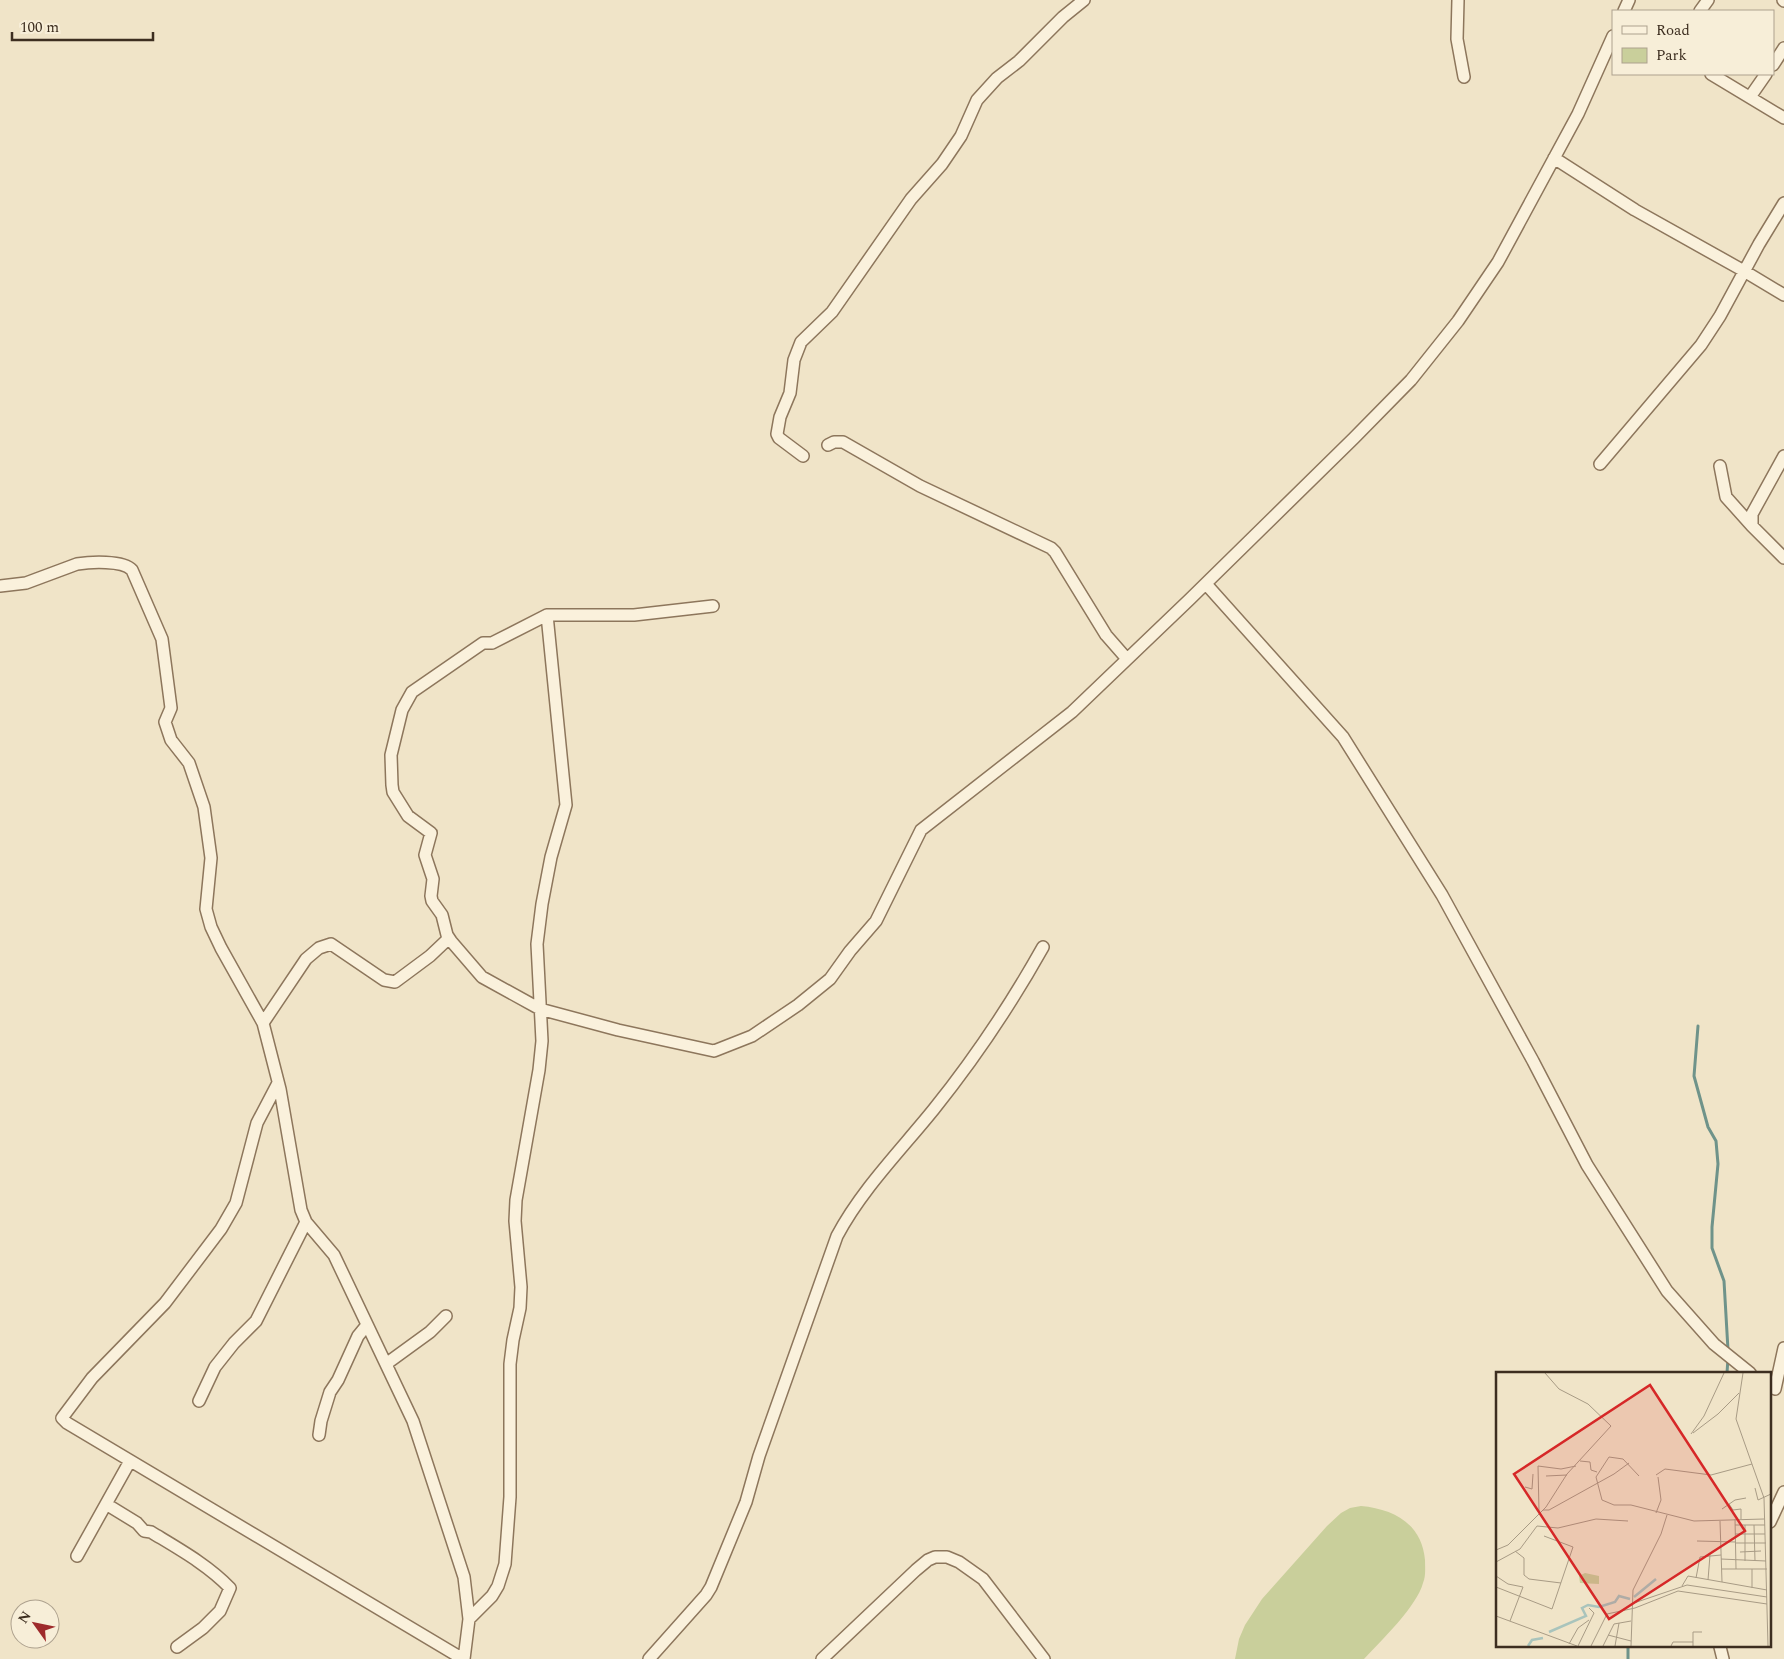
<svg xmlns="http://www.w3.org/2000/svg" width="1784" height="1659" font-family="Spectral,serif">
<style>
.green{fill:#c9cf9b}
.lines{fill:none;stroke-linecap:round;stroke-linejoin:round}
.stream{stroke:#6f938a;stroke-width:3}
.minor-casing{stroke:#8d765c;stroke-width:14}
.minor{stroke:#faf1dc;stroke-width:11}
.inset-river{fill:none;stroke:#a9c4bc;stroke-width:2.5}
.inset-road{fill:none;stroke:#a89b85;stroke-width:1}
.view{fill:#d62828;fill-opacity:0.15;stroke:#d62828;stroke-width:2.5}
.inset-edge{fill:none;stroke:#3d2e20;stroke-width:2.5}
</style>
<rect width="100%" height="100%" fill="#f0e4c8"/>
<path class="green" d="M1361,1506c33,3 61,18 64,54 0,8 1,16 -2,23 -6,23 -42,58 -59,76h-129l4,-20 6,-14 17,-26 65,-73 14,-13 9,-5z"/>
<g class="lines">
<path class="stream" d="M1698,1026l-4,50 14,51 8,14 2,23 -6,63v21l12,33 4,69
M1727,1373l1,-15
M1628,1659v-14"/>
<defs>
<path id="minor" d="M1458,0l-1,39 7,38
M1783,0l1,1
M1624,11l5,-11
M1700,11l8,-11
M1773,65l11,-17
M1711,74l73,44
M1750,97l16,-23
M1554,158l81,52 109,61 40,24
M828,445l6,-3h9l77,44 131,62 4,4 51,83 21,24
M803,456l-24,-18 -2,-4 3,-17 10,-24 4,-33 7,-18 31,-30 79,-113 31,-35 19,-28 16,-36 20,-22 22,-17 44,-44 21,-17
M1784,456l-32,58v12l32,32
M1600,464l101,-119 19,-29 39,-72 25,-41
M1720,466l6,31 26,29
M1206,584l137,153 99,158 91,166 54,104 80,126 47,53 36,29
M0,586l26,-3 51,-19c13,-2 46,-4 55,6l30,69 9,69 -6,14 6,18 18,23 15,44 7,51 -5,51 5,18 10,21 42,75 17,66 21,121 5,12 28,33 79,166 51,156 5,42 -5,40
M713,606l-79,9h-87l-55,28h-9l-71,49 -10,18 -11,45 1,30 1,7 15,24 23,17 -6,22 8,24 -2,17 1,5 10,14 5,20 4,6 31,36 58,32 78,21 96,21 38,-15 46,-31 32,-26 20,-28 26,-30 45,-91 151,-118 118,-113 164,-161 57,-58 47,-59 40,-59 80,-148 35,-78
M263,1023l43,-64 13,-11 12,-4 53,36 11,2 35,-26 19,-18
M278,1083l-21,40 -21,80 -15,26 -56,74 -73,75 -30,40 5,5 396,236
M386,1364l44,-32 16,-16
M1775,1389l9,-41
M199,1401l16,-34 19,-24 22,-22 50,-99
M319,1435l2,-14 9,-29 8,-12 20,-44 9,-11
M106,1504l31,19 7,8 7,1c28,17 57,33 79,56l-10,23 -17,17 -26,19
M1770,1522l14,-30
M77,1556l53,-95
M469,1619l23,-23 6,-10 7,-22 5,-67v-133l3,-24 7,-32 1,-21 -6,-66 1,-21 23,-130 3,-29 -5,-97 5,-40 9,-47 15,-52 -19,-190
M1720,1645v2l3,12
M649,1659l57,-64 5,-8 35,-85 13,-46 78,-220c25,-47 64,-86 97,-127 41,-51 77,-105 109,-162
M822,1659l94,-89 12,-10 7,-3h12l12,5 24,17 61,80"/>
</defs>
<use href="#minor" class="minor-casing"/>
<use href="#minor" class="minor"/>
</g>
<g transform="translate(1496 1372)">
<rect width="275" height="275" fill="#f0e4c8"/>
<path d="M89,201l14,3v8l-19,-1 -1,-7z" fill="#c9cf9b"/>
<path class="inset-river" d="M138,225l22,-18M53,260l37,-16 -4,-8 6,-3 11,2 16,-5 4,-6 11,3M32,274l4,-6 11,-2"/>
<path class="inset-road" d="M247,1l-7,46 28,79 4,148M197,61l25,-19 21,-21M195,62l13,-18 20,-43M84,89l10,1 1,8 6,2M160,103l9,-6 46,6 41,-11M50,104l21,-1M143,104l-16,-17 -14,-2 -13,20 6,23 12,5h17l63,16 70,-2M29,115l7,2 1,-15M259,116l3,12 13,-6M233,132l4,6 8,-1v10M226,137l13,-9 11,-2M47,138h6l65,-36 15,-11M43,139l-1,-45 23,3 15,-3M160,141l5,-13 -3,-23M239,147l1,50M224,149l2,61M239,153h30M249,153v36M258,153l1,36M239,162h30M201,169l39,1M240,171h30M0,178l12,-5 38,-38 21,-33 44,-48 -23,-22 -29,-15 -14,-16M19,179l9,7v17l5,4 32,4M244,180l21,-1M225,187l45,2M0,190l24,-13 17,-23 21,2 38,-9 32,2M226,197h45M0,204l12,8 15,3 -13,34M200,206l4,-21 21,-2M212,208l2,-25M186,214l6,-10 79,14M0,215l56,22 21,-62 -29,-11M256,216v-19M135,232l56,-19 80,12M0,244l81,30M112,263l23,6M73,272l9,-16 11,-8M82,274l16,-33 -5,-5M95,274l16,-32 28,-6 43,-17 89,13M107,274l11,-22 17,-3M119,274l4,-23M135,274l2,-56 28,-56 6,-19M175,274l2,-4h20M197,274v-14h9"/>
<path class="view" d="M154,13l95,146 -136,88 -95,-145z"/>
<rect width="275" height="275" class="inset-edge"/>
</g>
<rect x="1612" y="10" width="162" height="65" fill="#f7eed8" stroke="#ada18e"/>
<rect x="1622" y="26" width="25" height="8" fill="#faf1dc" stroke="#ada18e"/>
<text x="1656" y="35" font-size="15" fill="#3d2e20">Road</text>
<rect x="1622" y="48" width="25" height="15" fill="#c9cf9b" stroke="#ada18e"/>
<text x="1656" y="60" font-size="15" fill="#3d2e20">Park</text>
<g transform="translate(35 1624) rotate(303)"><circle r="24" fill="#f7eed8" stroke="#ada18e"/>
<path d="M0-4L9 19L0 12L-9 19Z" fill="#9e2a2b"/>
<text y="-8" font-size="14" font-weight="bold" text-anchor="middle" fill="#3d2e20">N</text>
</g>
<path d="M12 32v8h141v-8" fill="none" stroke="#3d2e20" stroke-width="2.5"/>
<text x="20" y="32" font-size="15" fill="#3d2e20" stroke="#f7eed8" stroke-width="4" paint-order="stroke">100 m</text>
</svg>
